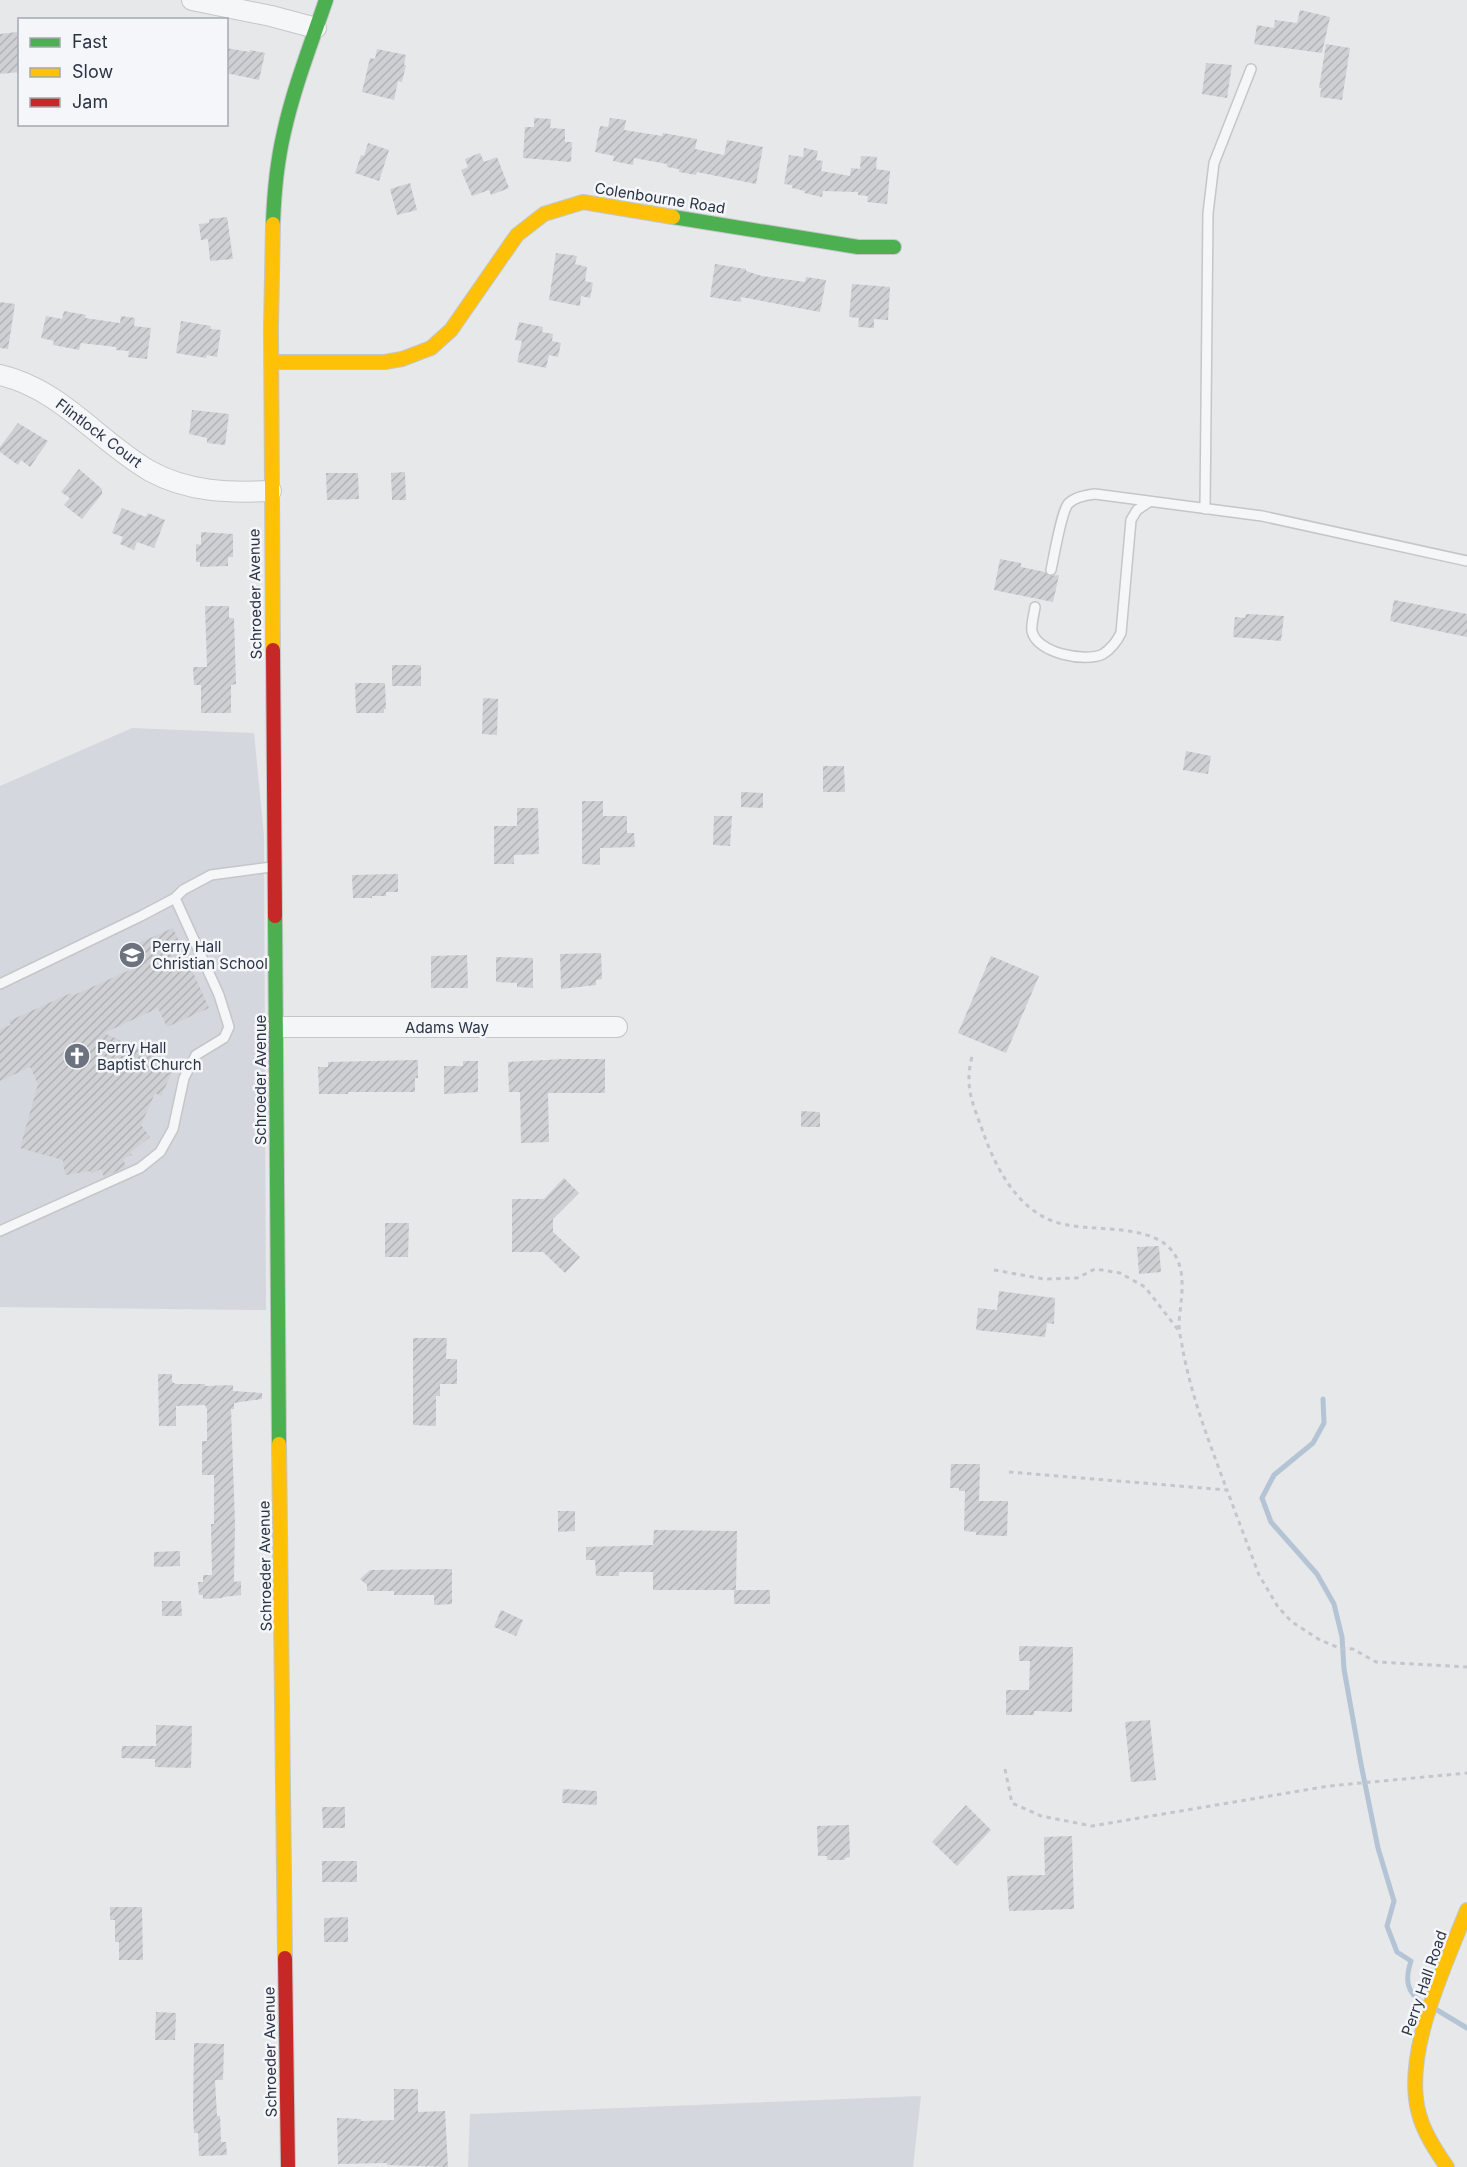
<svg xmlns="http://www.w3.org/2000/svg" width="1467" height="2167" font-family="Inter,sans-serif">
<style>
.built{fill:#d4d7dd}
.lines{fill:none;stroke-linecap:round;stroke-linejoin:round}
.stream{stroke:#b4c4d5;stroke-width:5}
.building{fill:url(#building-hatch)}
.lane-casing{stroke:#c4c6c8;stroke-width:12}
.street-casing{stroke:#c4c6c8;stroke-width:22}
.fast-casing{stroke:#c4c6c8;stroke-width:16}
.slow-casing{stroke:#c4c6c8;stroke-width:16}
.jam-casing{stroke:#c4c6c8;stroke-width:16}
.path{stroke:#c5c6ca;stroke-width:3;stroke-dasharray:4.5 4.5;stroke-linecap:butt}
.lane{stroke:#f5f6f7;stroke-width:9}
.street{stroke:#f5f6f7;stroke-width:20}
.fast{stroke:#4caf50;stroke-width:14}
.slow{stroke:#ffc107;stroke-width:14}
.jam{stroke:#c62828;stroke-width:14}
.labels{text-anchor:middle;dominant-baseline:central;stroke-width:5;stroke-linejoin:round;paint-order:stroke}
.street-label{font-size:15px;fill:#2b3445;stroke:#f4f6f9}
.poi-label{font-size:15px;fill:#2b3445;stroke:#f4f6f9;text-anchor:start}
</style>
<defs>
<pattern id="building-hatch" width="6" height="6" patternUnits="userSpaceOnUse" patternTransform="scale(1.5)"><rect width="6" height="6" fill="#ced0d3"/><path d="M-1 1l2-2M0 6l6-6M5 7l2-2" fill="none" stroke="#b1b3b6"/></pattern>
</defs>
<rect width="100%" height="100%" fill="#e6e8ea"/>
<path class="built" d="M132,728l122,5 10,103 2,474 -266,-3v-521z
M921,2096l-8,71h-445l2,-53z"/>
<g class="lines">
<path class="stream" d="M1323,1399l1,24 -11,20 -39,32 -12,23 9,24 46,52 17,30 8,33 2,32 17,95 17,84 16,53 -7,25 10,26 14,9c-6,18 -5,31 12,42
M1437,2010l30,18"/>
</g>
<path class="building" d="M1300,10l30,7 -8,36 -68,-9 3,-19 17,3 1,-8 22,3z
M17,32l3,40 -20,2v-40z
M1326,44l24,4 -8,52 -22,-3 1,-9h-2z
M226,48l24,4v-2l15,3 -6,27 -33,-7z
M377,49l29,6 -2,10h2l-4,17 -4,-1 -4,19 -32,-8 8,-34 5,1z
M1206,63l26,2 -5,33 -25,-4z
M534,118l17,1 -1,9 15,1v13h7l-1,20 -48,-4 2,-31h9z
M610,118l16,2 -2,10 38,6 1,-3 34,6 -2,10 29,6 3,-15 36,7 -7,37 -59,-12 -1,3 -17,-3v-3l-12,-2v-3l-33,-6 -1,7 -20,-4 1,-5 -19,-4 5,-26 8,1z
M368,143l21,7 -10,31 -24,-8 6,-18 3,1z
M804,148l14,3 -2,9 7,1 -2,10 29,5 1,-8 9,1 1,-13 16,1 -1,12 14,2 -3,33 -20,-2 1,-6 -10,-1v-3l-35,-1 -1,6 -18,-4 1,-2 -13,-3v-3l-8,-1 5,-29 14,2z
M480,153l4,9 13,-5 12,31 -18,7 -2,-5 -17,6 -11,-26 7,-3 -3,-8z
M410,183l7,27 -20,5 -7,-26z
M227,217l6,42 -23,2 -2,-22 -7,1 -2,-16 10,-1v-4z
M556,253l21,3 -2,8 12,3 -2,14 8,2 -3,15 -9,-2 -1,10 -31,-6z
M715,264l31,5v2l16,5 43,6 1,-5 20,3 -6,32 -79,-15v5l-31,-5z
M852,284l38,3 -2,33 -14,-1v9l-16,-1 1,-9 -10,-1z
M0,302l15,2 -7,45 -8,-1z
M64,311l22,4 -1,3 35,5 1,-7 14,2 -1,8 17,2 -4,31 -19,-2 1,-6 -13,-1v-3l-35,-4 -2,7 -26,-5 1,-4 -13,-3 5,-22 16,3z
M181,321l30,5 -1,3 11,1 -4,27 -10,-2 -1,3 -30,-5z
M519,322l24,5 -1,5 11,2 -1,7 9,2 -3,14 -9,-2 -3,13 -29,-6 5,-21 -7,-1z
M192,410l37,4 -4,31 -18,-2v-5l-18,-4z
M18,423l30,18 -18,26 -9,-7 -3,5 -18,-13v-5z
M79,469l23,20v5l-20,25 -18,-14 6,-7 -9,-6z
M405,472l1,28h-14l-1,-27z
M326,473h32l1,26 -32,1z
M122,508l24,9 2,-4 17,7 -11,28 -17,-6 -3,8 -14,-6 3,-7 -11,-4z
M201,532l32,2v23h-5v9l-28,1v-5h-4v-18l5,1z
M1000,559l21,4v4l24,5 4,4 10,-1 -6,27 -59,-12z
M1394,600l73,14v23l-77,-16z
M205,606h24v12h5l2,66 -5,1v28h-30v-28h-7l-1,-18h14z
M1246,614l38,2 -3,25 -48,-4 2,-20 10,1z
M392,665h29v21h-29z
M355,683h30l1,26h-2v4h-28z
M483,698l15,1 -1,36 -15,-1z
M1186,751l25,5 -3,18 -25,-4z
M823,766h21l1,26h-22z
M741,792l22,1v15l-22,-1z
M582,801h21v15h24v17h7l1,14 -35,1v17l-18,-1z
M517,808h21l1,46 -25,1v9h-20v-38h23z
M714,816h18l-2,30 -17,-1z
M398,874v18h-12v4h-14v2h-19l-1,-23z
M173,928l36,80 -42,19 -9,-19 -54,25 71,33 -14,30 -6,-3 -14,32 9,12 -19,15 1,3 -9,4 3,8 -22,10 -3,-8 -10,5 -1,-3 -25,4 -2,-15 -43,-12 18,-64 -8,-17 -30,14v-52l11,-4 -2,-4 62,-28 1,3 67,-30 -9,-19z
M601,953l1,26 -6,1v5l-35,4 -1,-35z
M467,955l1,33h-37v-32z
M991,956l48,20 -33,77 -48,-20z
M496,957l37,1v30l-16,-1v-4l-21,-1z
M564,1059h41v34h-57l1,49 -28,1 -1,-51h-11l-1,-30z
M418,1060v18h-3v14h-67v2h-29l-1,-27h10v-5z
M463,1061h15v31l-34,2v-28h19z
M801,1111l19,1v15h-19z
M564,1178l15,15 -26,26v13l27,25 -15,16 -22,-21h-31v-53h32z
M385,1223h24l-1,34h-23z
M1159,1246l2,26 -22,2 -2,-27z
M999,1291l56,7 -1,26 -7,-1 -2,14 -69,-7 2,-22 19,2z
M413,1338h34l-1,21h11v25h-17v12h-4v30l-23,-1z
M158,1374h14v8l4,2h29v2l28,-1v6l29,2v6l-28,4v6h-3l4,115 -1,58 7,-1v14l-18,2v1l-20,1v-4h-4l-1,-13h5v-7h9l-1,-51h3v-49h-12v-34h5v-32l-2,-4 -29,1v20h-17z
M951,1464h29l-1,37h29l-1,35 -31,-1v-3l-12,-1 1,-40h-6v-3h-9z
M558,1511h17v20l-17,1z
M654,1530l83,1 -1,59h34v14h-36v-14h-81v-18h-34v4h-23l-1,-16h-9v-13l67,-2z
M180,1551v15l-26,1v-15z
M452,1569v35l-18,1v-10h-40v-4h-27v-6l-7,-6 10,-9z
M162,1601h19l1,15h-20z
M501,1610l22,10 -7,16 -22,-9z
M1019,1646l54,1 -1,65 -38,-1v4h-28v-25h23l1,-29h-11z
M1150,1720l6,60 -25,2 -6,-60z
M156,1725l36,1 -1,42 -36,-1v-8l-34,-1 1,-12h34z
M563,1789l34,2v14l-35,-2z
M966,1805l25,25 -34,36 -25,-24z
M322,1807h23v21h-22z
M849,1825l1,32 -5,1v2h-18v-4h-9l-1,-30z
M1072,1836l2,73 -65,2 -2,-35 38,-1 -1,-38z
M322,1861h35v21h-35z
M110,1907h32l1,53h-24v-18h-4v-22h-5z
M348,1917v25h-24v-24z
M156,2012l20,1 -1,27h-20z
M194,2043l30,1 -1,36h-8l2,36h3l1,26h5l1,13 -28,1 -1,-23h-4l-1,-21z
M394,2089h24v23l27,-1 3,56 -61,-2v-2l-49,1 -1,-46 24,1v2l33,-1z"/>
<g class="lines">
<defs>
<path id="lane" d="M1205,509l3,-296 6,-50 37,-94
M1051,570c3,-13 10,-57 17,-66 6,-7 18,-9 27,-10l167,22 205,45
M1035,607c-1,8 -4,17 -3,24 4,22 54,32 71,23 8,-5 14,-13 18,-21l10,-113 6,-10 12,-8
M0,984l141,-68 34,-18 8,-8 28,-15 60,-8
M0,1231l140,-63 20,-16 13,-23 11,-51 12,-23 28,-17 5,-11 -10,-32 -44,-97"/>
<path id="street" d="M192,0l79,16 45,12
M0,375c61,14 98,66 150,96 38,21 79,22 121,20
M277,1027h340"/>
<path id="fast" d="M673,217l185,30h36
M273,224c1,-30 4,-62 11,-92 10,-45 27,-88 42,-132
M275,916l4,528"/>
<path id="slow" d="M271,362h114l17,-3 29,-11 20,-18 66,-95 27,-21 39,-12 90,15
M273,650l-2,-322 2,-104
M279,1444l6,514
M1447,2167c-11,-16 -23,-34 -28,-53 -17,-60 26,-148 48,-204"/>
<path id="jam" d="M273,650l2,266
M285,1958l3,209"/>
</defs>
<use href="#lane" class="lane-casing"/>
<use href="#street" class="street-casing"/>
<use href="#fast" class="fast-casing"/>
<use href="#slow" class="slow-casing"/>
<use href="#jam" class="jam-casing"/>
<path class="path" d="M972,1057c-8,30 1,47 11,75 12,34 32,73 67,88 36,16 110,-3 128,41 8,19 2,44 1,63 0,9 3,19 4,27 9,47 27,94 44,139
M994,1270l50,9 33,-1 18,-9 25,4 25,14 34,44
M1009,1472l218,18 32,85 19,32 14,15 28,18 19,8 14,1 23,13 91,5
M1005,1769l7,34 29,13 51,10 237,-40 138,-13"/>
<use href="#lane" class="lane"/>
<use href="#street" class="street"/>
<use href="#fast" class="fast"/>
<use href="#slow" class="slow"/>
<use href="#jam" class="jam"/>
</g>
<defs>
<symbol id="school-disc" viewBox="-11 -11 22 22"><circle r="9.5" fill="#6c737f" stroke="#f4f6f9"/><path d="M0-5L7-2L0 1L-7-2ZM-4 1L0 2.5L4 1V4Q0 6-4 4Z" fill="#fff"/></symbol>
<symbol id="church-disc" viewBox="-11 -11 22 22"><circle r="9.5" fill="#6c737f" stroke="#f4f6f9"/><path d="M-1.2-6h2.4v3.5h3.3v2.4h-3.3V6h-2.4V-.1h-3.3v-2.4h3.3Z" fill="#fff"/></symbol>
</defs>
<g fill-rule="evenodd">
<use href="#school-disc" x="117" y="940" width="30" height="30"/>
<use href="#church-disc" x="62" y="1041" width="30" height="30"/>
</g>
<g class="labels">
<g class="street-label">
<text transform="translate(660 198) rotate(9)">Colenbourne Road</text>
<text transform="translate(99 433) rotate(37)">Flintlock Court</text>
<text transform="translate(255 594) rotate(-91)">Schroeder Avenue</text>
<text x="447" y="1027">Adams Way</text>
<text transform="translate(260 1080) rotate(-90)">Schroeder Avenue</text>
<text transform="translate(265 1566) rotate(-91)">Schroeder Avenue</text>
<text transform="translate(1424 1983) rotate(-71)">Perry Hall Road</text>
<text transform="translate(270 2052) rotate(-91)">Schroeder Avenue</text>
</g>
<g class="poi-label">
<text x="152" y="946">Perry Hall<tspan x="152" dy="17">Christian School</tspan></text>
<text x="97" y="1047">Perry Hall<tspan x="97" dy="17">Baptist Church</tspan></text>
</g>
</g>
<rect x="18" y="18" width="210" height="108" fill="#f4f6f9" stroke="#a4a8b1" stroke-width="1.5"/>
<rect x="30" y="38" width="30" height="9" fill="#4caf50" stroke="#a4a8b1" stroke-width="1.5"/>
<text x="72" y="48" font-size="18" fill="#2b3445">Fast</text>
<rect x="30" y="68" width="30" height="9" fill="#ffc107" stroke="#a4a8b1" stroke-width="1.5"/>
<text x="72" y="78" font-size="18" fill="#2b3445">Slow</text>
<rect x="30" y="98" width="30" height="9" fill="#c62828" stroke="#a4a8b1" stroke-width="1.5"/>
<text x="72" y="108" font-size="18" fill="#2b3445">Jam</text>
</svg>
